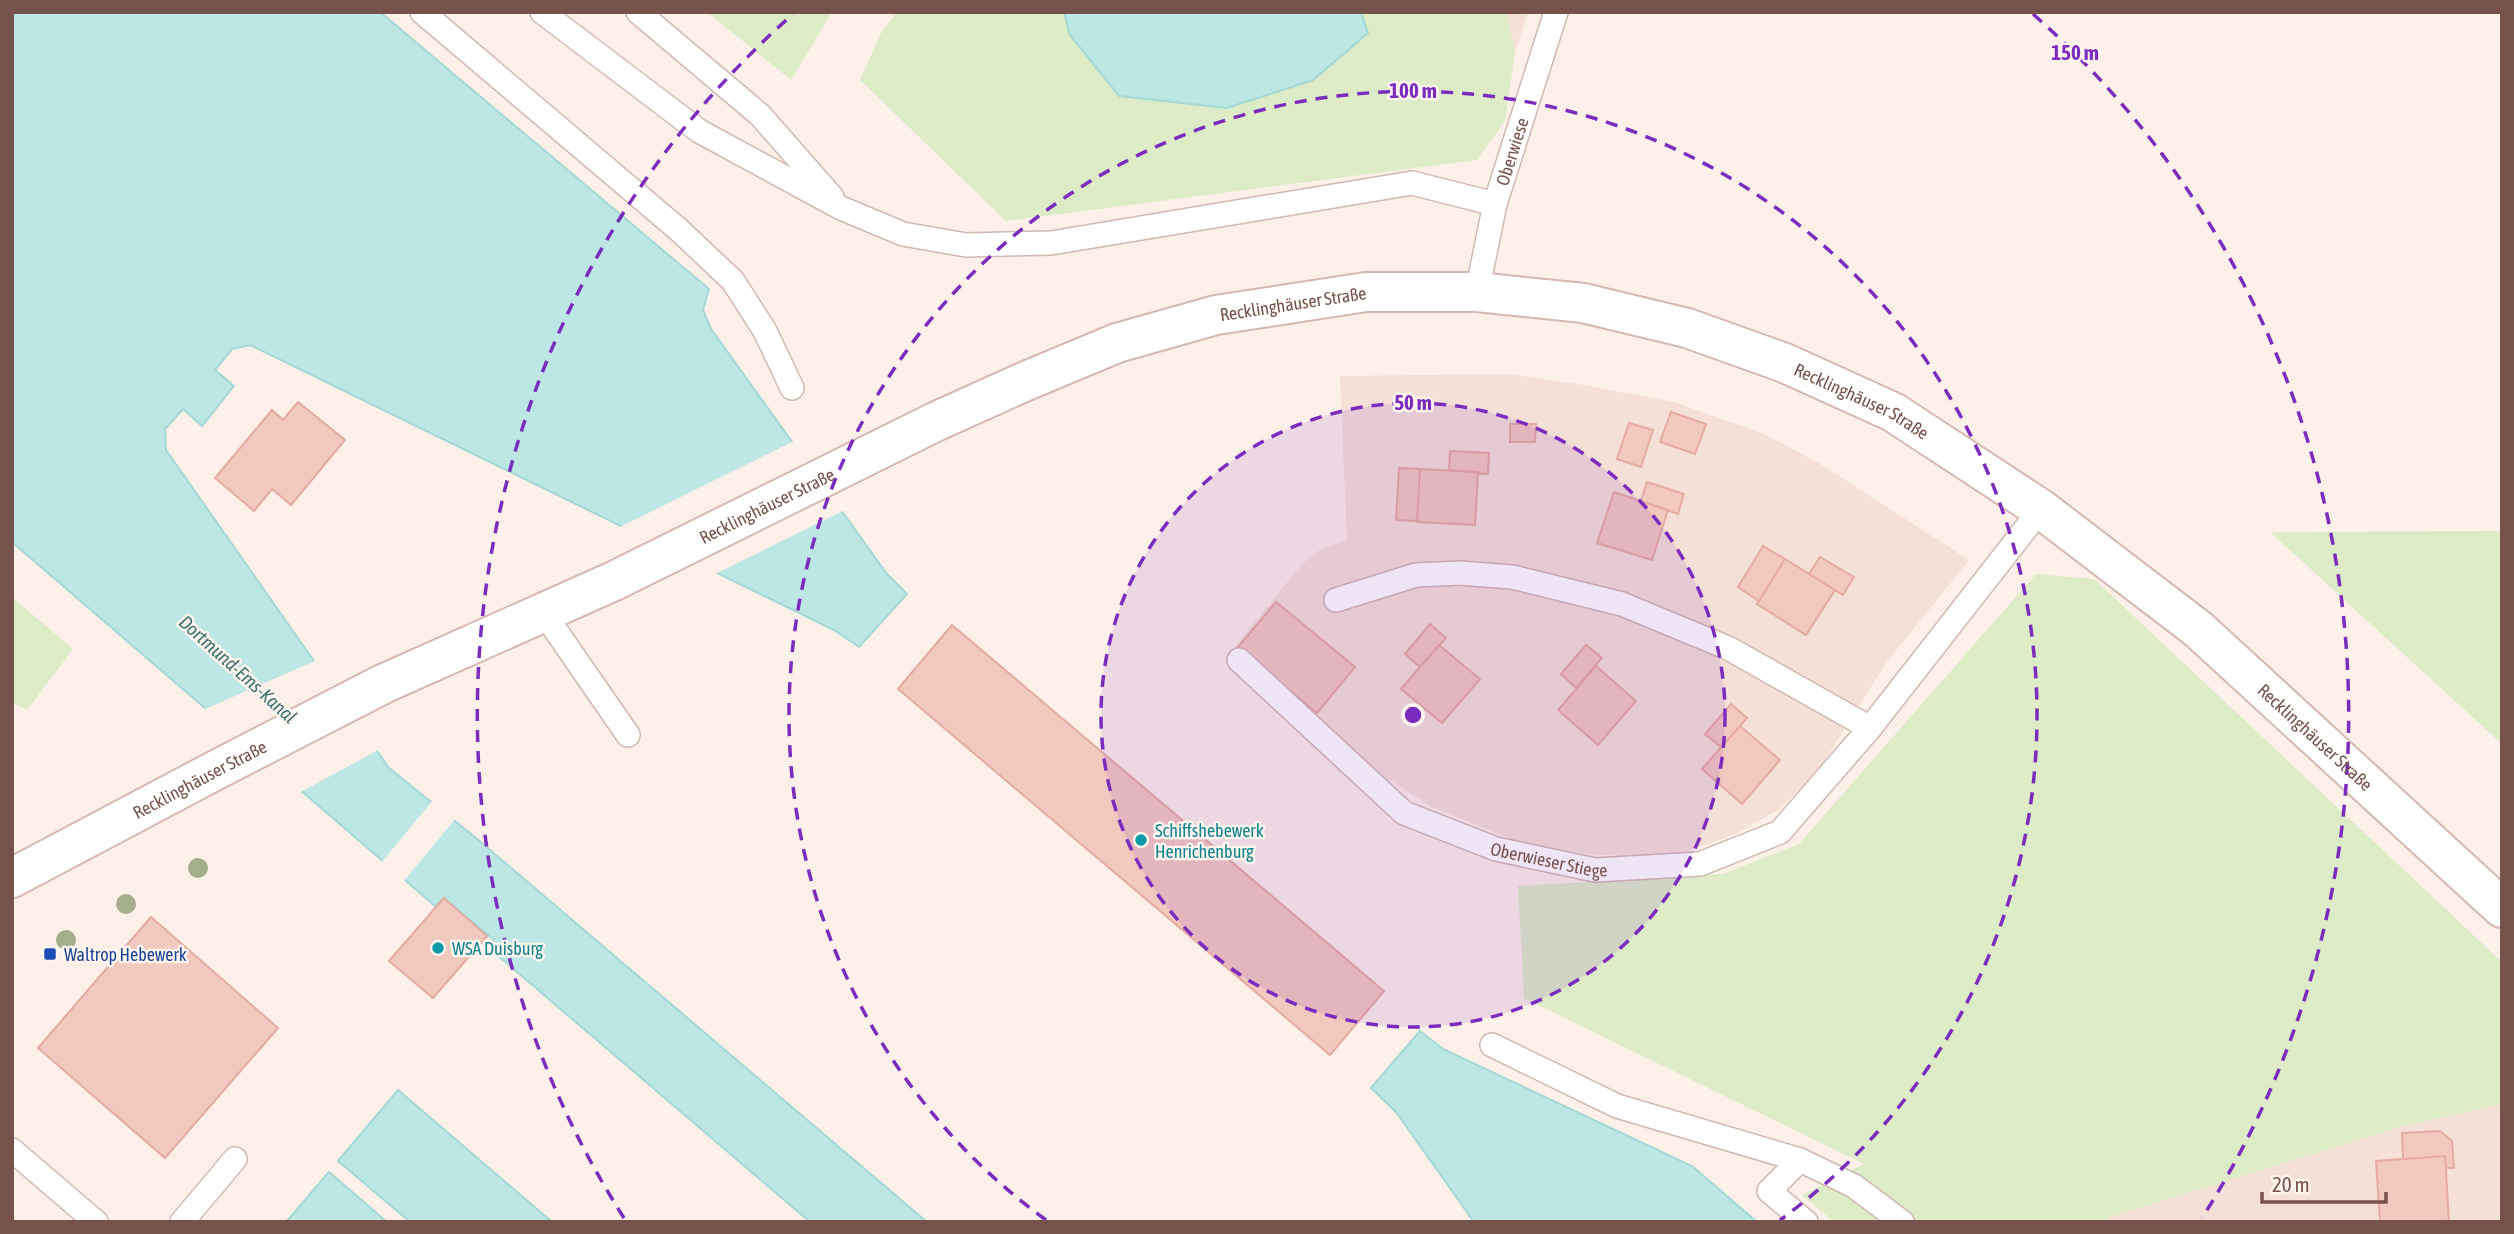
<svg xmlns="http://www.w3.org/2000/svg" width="2514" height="1234" font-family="'Asap Condensed',sans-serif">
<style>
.residential{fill:#f4e0d6}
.green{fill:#ddebc6}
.water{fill:#bce7e4;stroke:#a2d8d5;stroke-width:2}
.pier{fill:#fcf0e8}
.building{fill:#f2c9bf;stroke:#e5aba0;stroke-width:2}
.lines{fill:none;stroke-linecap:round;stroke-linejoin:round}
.service-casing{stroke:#d1b8b0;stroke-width:26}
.secondary-casing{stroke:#d7b8b0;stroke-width:42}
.service{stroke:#fff;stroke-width:23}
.secondary{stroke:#fff;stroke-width:38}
.tree{fill:#a4ad8c}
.ring{fill:none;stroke:#7b2cbf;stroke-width:3.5;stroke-dasharray:12 9}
.culture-dot{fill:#0f9aa8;stroke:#fff5ee;stroke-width:2.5}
.transit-dot{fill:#1a4fb4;stroke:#fff5ee;stroke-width:2.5}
.labels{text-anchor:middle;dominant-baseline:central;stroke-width:5;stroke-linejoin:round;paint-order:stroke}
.street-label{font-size:18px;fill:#77524b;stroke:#fff5ee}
.culture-label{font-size:18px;fill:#0d838f;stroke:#fff5ee;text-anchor:start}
.transit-label{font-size:18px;fill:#164399;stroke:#fff5ee;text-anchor:start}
.water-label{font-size:19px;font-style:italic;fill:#3c7572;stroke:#fff5ee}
.centre{fill:#7b2cbf;stroke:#fff5ee;stroke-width:3.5}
.ring-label{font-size:21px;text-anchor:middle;font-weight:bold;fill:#7b2cbf;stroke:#fff5ee;stroke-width:5;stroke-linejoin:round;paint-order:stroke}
</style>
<rect width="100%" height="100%" fill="#fcf0e8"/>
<path class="residential" d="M1506,12h22l-13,40z
M1508,374l70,10 96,18 90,32 55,29 150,97 -83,103 -64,102 -41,43 -43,25 -59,21 -82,1 -79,-13 -87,-36 -45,-28 -151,-132 67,-82 19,-15 26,-9 -7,-164z
M2502,1104v118h-392l-4,-4 294,-91z"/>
<path class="green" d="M707,12h125l-41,68z
M897,12h167l6,23 298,-2 -7,-21h145l9,40 -10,69 -28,39 -471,61 -146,-141 21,-47z
M2502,531v213l-232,-212z
M2036,574l58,5 408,383v142l-102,23 -293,91 3,4h-276l-32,-27 62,-31 -340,-166 -6,-112 205,-12 76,-30z
M12,597l61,52 -46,61 -15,-8z"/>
<path class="water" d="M12,12h368l329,277 -6,21 8,19 176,245 20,20 -48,53 -25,-17 -584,-285 -18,4 -17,21 19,16 -32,40 -19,-17 -18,20 1,21 223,318 87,70 451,384h-117l-321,-274 5,-8 -50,-42 -9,8 -423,-364z
M1064,12h297l7,21 -55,47 -86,28 -108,-12 -49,-61z
M1420,1031l23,18 249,117 65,56h-283l-78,-110 -25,-24z
M398,1090l154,132h-142l-72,-61z
M329,1172l58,50h-101z"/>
<path class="pier" d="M796,440l51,69 -134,66 -95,-47z
M317,660l63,89 -81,44 -96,-83z
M434,799l22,19 -53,64 -22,-19z"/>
<path class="building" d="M298,402l47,38 -54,65 -19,-16 -18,22 -39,-33 57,-68 11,10z
M1671,412l35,12 -11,30 -35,-12z
M1629,423l24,7 -12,37 -24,-8z
M1510,424h26l-1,18h-25z
M1450,451l39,2 -1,21 -39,-4z
M1399,468l21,1 -3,52 -21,-1z
M1420,469l58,3 -3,53 -58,-3z
M1647,482l37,12 -6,20 -37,-13z
M1614,492l54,18 -16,50 -55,-17z
M1763,546l22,13 -26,42 -21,-14z
M1820,557l34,20 -11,18 -34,-21z
M1785,559l50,31 -29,45 -49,-31z
M1276,602l79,65 -38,46 -79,-66z
M1430,624l16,14 -26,29 -15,-13z
M952,625l432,366 -54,64 -432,-366z
M1439,645l41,34 -38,44 -41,-34z
M1586,645l16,13 -26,30 -15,-14z
M1596,666l40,35 -38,44 -40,-35z
M1731,704l16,14 -26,29 -16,-13z
M1740,726l40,34 -38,44 -40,-35z
M444,898l43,38 -54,62 -44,-37z
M151,917l127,111 -113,130 -127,-110z
M2440,1131l12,10 2,27h-8l-1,-12 -42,3 -1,-26z
M2445,1156l4,66h-69l-4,-61z"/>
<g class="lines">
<defs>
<g id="service">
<path d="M422,12l257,218 54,51 32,50 27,57"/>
<path d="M542,12l157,119 142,77 62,26 63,11 85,-2 361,-60 83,21"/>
<path d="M638,12l122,103 72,82"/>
<path id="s1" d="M1477,292l18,-88 61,-192"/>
<path d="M1336,600l80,-25 44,-2 52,4 110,27 106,44 142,80 171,-219"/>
<path d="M543,612l85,123"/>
<path id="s2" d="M1239,660l165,153 92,36 99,21 105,-6 80,-32 90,-104"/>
<path d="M1492,1045l125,61 183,54"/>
<path d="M12,1150l84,72"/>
<path d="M182,1222l53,-63"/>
<path d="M1806,1222l-37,-31 31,-31 54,26 48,36"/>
</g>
<g id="secondary">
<path id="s3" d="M12,878l204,-108 167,-86 231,-103 323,-160 89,-40 91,-38 99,-28 150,-23h111l106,11 104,25 98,35 108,49 148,97 157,120 304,279"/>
</g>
</defs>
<use href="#service" class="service-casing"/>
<use href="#secondary" class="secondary-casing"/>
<use href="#service" class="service"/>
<use href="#secondary" class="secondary"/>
</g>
<g class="tree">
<circle cx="198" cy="868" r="10"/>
<circle cx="126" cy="904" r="10"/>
<circle cx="66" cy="940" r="10"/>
</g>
<circle cx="1413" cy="715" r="312" fill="#7b2cbf" fill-opacity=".12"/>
<g class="ring">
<circle cx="1413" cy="715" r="312"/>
<path d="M1046 1220A624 624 0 1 1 1780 1220"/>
<path d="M624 1218A936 936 0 0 1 793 14M2033 14A936 936 0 0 1 2202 1218"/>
</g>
<g class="culture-dot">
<circle cx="1141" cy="840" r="7"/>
<circle cx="438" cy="948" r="7"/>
</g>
<rect class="transit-dot" x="43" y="947" width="14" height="14" rx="3.5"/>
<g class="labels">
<g class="street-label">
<text stroke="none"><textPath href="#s1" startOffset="145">Oberwiese</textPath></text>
<text stroke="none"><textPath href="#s3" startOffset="1409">Recklinghäuser Straße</textPath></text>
<text stroke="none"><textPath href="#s3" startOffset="1997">Recklinghäuser Straße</textPath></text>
<text stroke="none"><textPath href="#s3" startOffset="842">Recklinghäuser Straße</textPath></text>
<text stroke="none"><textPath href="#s3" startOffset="2564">Recklinghäuser Straße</textPath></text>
<text stroke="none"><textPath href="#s3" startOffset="212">Recklinghäuser Straße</textPath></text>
<text stroke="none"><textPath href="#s2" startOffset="378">Oberwieser Stiege</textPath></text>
</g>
<g class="culture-label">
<text x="1155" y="830">Schiffshebewerk<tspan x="1155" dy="21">Henrichenburg</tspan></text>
<text x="452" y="948">WSA Duisburg</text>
</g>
<g class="transit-label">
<text x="64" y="954">Waltrop Hebewerk</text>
</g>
<g class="water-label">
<text transform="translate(238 669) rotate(42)">Dortmund-Ems-Kanal</text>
</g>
</g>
<circle cx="1413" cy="715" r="10" class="centre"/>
<g class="ring-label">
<text x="2075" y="60">150 m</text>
<text x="1413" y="98">100 m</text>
<text x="1413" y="410">50 m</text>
</g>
<rect width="2514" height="1234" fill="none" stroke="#77524b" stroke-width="28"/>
<path d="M2262 1192v10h124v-10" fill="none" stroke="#77524b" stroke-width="3.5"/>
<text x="2272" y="1192" font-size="21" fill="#77524b" stroke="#fff5ee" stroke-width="5" paint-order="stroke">20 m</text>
</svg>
